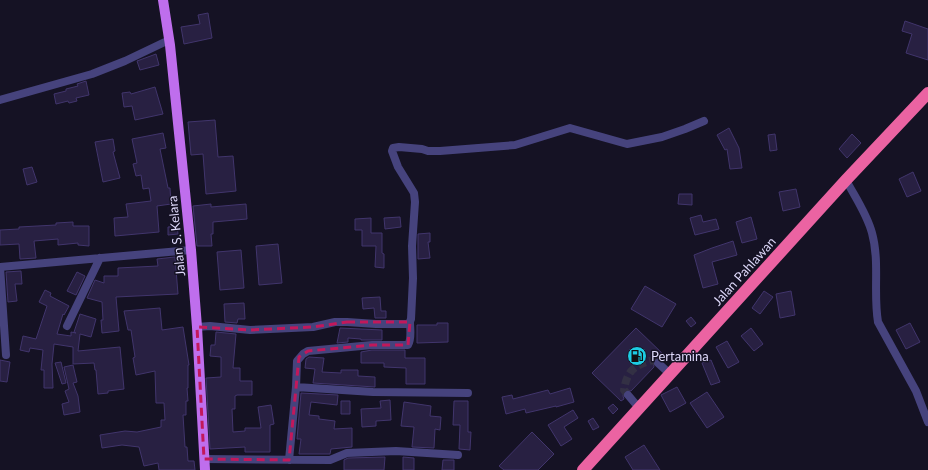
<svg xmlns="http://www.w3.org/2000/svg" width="928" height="470" font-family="Lato,sans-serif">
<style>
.building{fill:#282042;stroke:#41356c}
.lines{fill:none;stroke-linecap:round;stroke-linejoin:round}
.minor-tunnel{stroke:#333044;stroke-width:8;stroke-dasharray:8 4;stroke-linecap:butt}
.minor{stroke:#46437d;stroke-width:8}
.major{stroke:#bf6eed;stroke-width:10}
.highway{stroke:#eb63a2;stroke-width:12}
.marked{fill:none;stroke:#c2185b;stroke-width:3;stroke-dasharray:8 5;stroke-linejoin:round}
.labels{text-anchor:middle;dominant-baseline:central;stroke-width:3;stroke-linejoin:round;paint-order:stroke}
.street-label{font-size:13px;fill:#ded9fa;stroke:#151224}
.poi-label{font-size:13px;fill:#ded9fa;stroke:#151224;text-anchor:start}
</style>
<rect width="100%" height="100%" fill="#151224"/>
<path class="building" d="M208,13l4,25 -28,6 -3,-17 19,-3 -2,-9z
M905,21l23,8v31l-22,-7 6,-19 -10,-3z
M156,54l3,11 -19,5 -3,-9z
M86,81l3,14 -13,3 1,3 -8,2 -1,-2 -12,3 -2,-10 12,-3v-2l12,-3 -1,-2z
M155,87l8,27 -28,6 -3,-14 -8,1 -2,-14 8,-1 1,2z
M215,120l3,37 15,-1 3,35 -30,3 -3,-40 -12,1 -3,-33z
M729,128l10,20 3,20 -12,1 -3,-20 -2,1 -8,-15z
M163,133l3,15 -6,1 8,39h2l1,16 -14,2 2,26 -44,4 -1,-18 14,-1 -2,-13 25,-3 -2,-13 -6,1 -2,-14 -5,1 -3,-12 4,-1 -5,-24z
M775,134l2,16 -7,1 -2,-16z
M852,134l9,9 -14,15 -8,-9z
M113,139l2,12 -2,1 7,26 -17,4 -8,-40z
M32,167l5,15 -10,3 -4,-16z
M913,172l8,19 -14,6 -8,-18z
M796,189l4,18 -17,4 -4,-19z
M679,194h13v11l-14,-1z
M211,204v3l35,-3 1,15 -34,3v12h-2l1,12h-15l-4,-40z
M701,215l2,7 13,-3 3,10 -24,6 -5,-17z
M400,217l1,10 -16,2 -1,-11z
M751,217l6,22 -15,4 -6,-21z
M371,218v15h11v20l2,1v14l-9,-1 1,-21h-14v-16h-7v-11z
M73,222v4h16v20l-11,-1v-2l-20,2v-6l-24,2 2,17 -16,1 -1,-15 -19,1v-15l19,-1v-2l37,-2v-2z
M177,226l1,8 -10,1v-8z
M430,233v9h-2l2,16 -12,1v-25z
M733,241l4,14 -25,7 6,22 -15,4 -9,-33 18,-7z
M278,244l4,39 -23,2 -3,-39z
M241,250l3,38 -24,2 -3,-38z
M175,257l3,37 -62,3 3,34 -17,2 -1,-13h2l-1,-18 -15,-4 8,-18 9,3v-7h14v-8l40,-2 -1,-7z
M21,271l1,13h-7l2,17 -9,1 -2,-30z
M77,272l8,4 -9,19 -9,-4z
M645,286l31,18 -14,23 -31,-18z
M45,290l6,3 -1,3 19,10 -5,9 -1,-1 -6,20 14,2v-4l5,1 -2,-1 6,-18 16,5 -5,18 -11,-3 -2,17 42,-4 4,42 -16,2v2l-10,1 -2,-24h-1l-1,-7 -21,1v-17l-19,-3 -2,20 1,24h-9v-18h-3l2,-20 -13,-2 -1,4 -9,-2 3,-14 13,3 11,-33 -8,-4z
M764,291l9,6 -13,17 -8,-6z
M791,291l4,24 -15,3 -4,-24z
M380,297l1,14h5v7h-11l-1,-10 -11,1 -1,-11z
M244,303l1,16h-7l-1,4 -12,-1 -1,-18z
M160,308l2,22 21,-3 6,38h-1v23h-1l1,13h-2v14h-3l2,32h2l1,14h6l1,9h-36l-1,-7 -14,3 -5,-19 -17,-2 -20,3 -2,-13 25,-4 12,1 24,-5v-7h4l-1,-17h-8l-1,-32 -19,4 -3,-17 2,-1 -4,-27h-3l-4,-19z
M691,317l5,6 -5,4 -5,-6z
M437,323h11v19l-31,1v-18h20z
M910,323l10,19 -14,7 -10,-19z
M340,328l42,2v10h-21v-1l-13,-1v4l-11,1z
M636,328l29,28 -3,3 -3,-1 -5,1 -1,3 1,5 -23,24 -4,-1 -3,1 -1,5 1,3 -3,2 -29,-28z
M751,328l12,16 -9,7 -13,-15z
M216,332l20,2 -3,34h7v13h12v14h-15l-2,1v13h-3l1,23 12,-1v-3h16l-3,-21 13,-2 3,19 -4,1v27h-25v-5l-35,2 -4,-71 15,-1v-20l-11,-1 1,-11h4z
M727,341l12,21 -11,6 -12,-21z
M372,350h33v8h20v26h-19v-16l-22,-1v-4h-23v-11z
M309,357l15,1 -2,14 19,1v-3h17v6l17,1v10l-62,-4 2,-14 -10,-1 1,-9z
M0,360l10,2 -3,20 -7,-1z
M711,360l9,22 -9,3 -9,-22z
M61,362l5,21 -4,1 -7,-21z
M73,365l4,17 -4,1 5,13 2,16 -16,3 -2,-11 7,-2 -4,-11 4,-2 -5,-22z
M677,387l9,16 -16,9 -9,-17z
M570,388l4,14 -18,5v-1l-30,7 -1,-4 -19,5 -4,-17 10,-2 1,4 35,-9 2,4z
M707,392l17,25 -17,11 -17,-25z
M301,393l37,2 -1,10 -26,-3 -2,13 10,1v3l16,2 -1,8 18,-1v19l-21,2 -1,5h-31l2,-15h-4z
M390,400l1,20 -15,1v5l-14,1 -1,-18 20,-1 -1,-7z
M341,401h9v13h-9z
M454,401h14v31h3l-1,18 -11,-1 1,-24h-7z
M404,402l27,4 -1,10 11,1 -1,13 -5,-1 -1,19 -22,-1 2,-20 -13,-1z
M613,404l5,5 -5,5 -5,-6z
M573,410l5,8 -14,9 8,12 -11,7 -13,-21z
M593,418l6,9 -6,3 -5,-9z
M532,432l22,22 -16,16h-34l-5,-4z
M644,445l16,25h-27l-8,-13z
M385,457l-1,13h-40v-10l4,-2z
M403,457l11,1v12h-11z
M443,460h11v10h-12z"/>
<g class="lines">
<path class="minor-tunnel" d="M628,395l-4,-5c3,-19 10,-25 29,-30l5,3"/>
<path class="minor" d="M0,100l92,-26 33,-13 44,-21
M846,180c9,17 21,34 26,53 8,29 1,60 6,89l38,69 12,31
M0,267l191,-17
M0,267l6,88
M67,326l33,-68
M197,327l13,-1 40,4 63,-3 22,-5h12l29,2h33l2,-5 2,-41 -1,-32 3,-44 -1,-9 -16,-26 -6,-16 1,-3 6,-1 23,2 6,2h12l75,-6 55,-17 57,16 35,-7 23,-8 19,-8
M658,363l12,11
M296,387l77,5 95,1
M628,395l11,13
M204,459l126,1 17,-7 49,-2 62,4
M289,460l7,-73 1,-26 6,-7 5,-3 64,-6h36c4,-6 2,-15 2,-23"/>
<path class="major" d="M163,0l7,45 21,205 6,77 8,143"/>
<path class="highway" d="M583,470l263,-290 82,-87"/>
</g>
<path class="marked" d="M347,322h63l-2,23h-36l-64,6 -9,6 -10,103 -85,-1 -7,-132 53,3 63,-3z"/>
<defs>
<symbol id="fuel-disc" viewBox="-11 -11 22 22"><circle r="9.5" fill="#1dcce3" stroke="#151224"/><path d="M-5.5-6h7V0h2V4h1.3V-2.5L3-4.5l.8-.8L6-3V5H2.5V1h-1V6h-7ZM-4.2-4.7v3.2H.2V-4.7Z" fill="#111"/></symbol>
</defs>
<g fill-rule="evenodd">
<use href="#fuel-disc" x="626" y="345" width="22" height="22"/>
</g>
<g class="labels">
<g class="street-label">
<text transform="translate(176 236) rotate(-96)">Jalan S. Kelara</text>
<text transform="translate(744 271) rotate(-48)">Jalan Pahlawan</text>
</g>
<g class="poi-label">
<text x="651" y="356">Pertamina</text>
</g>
</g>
</svg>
